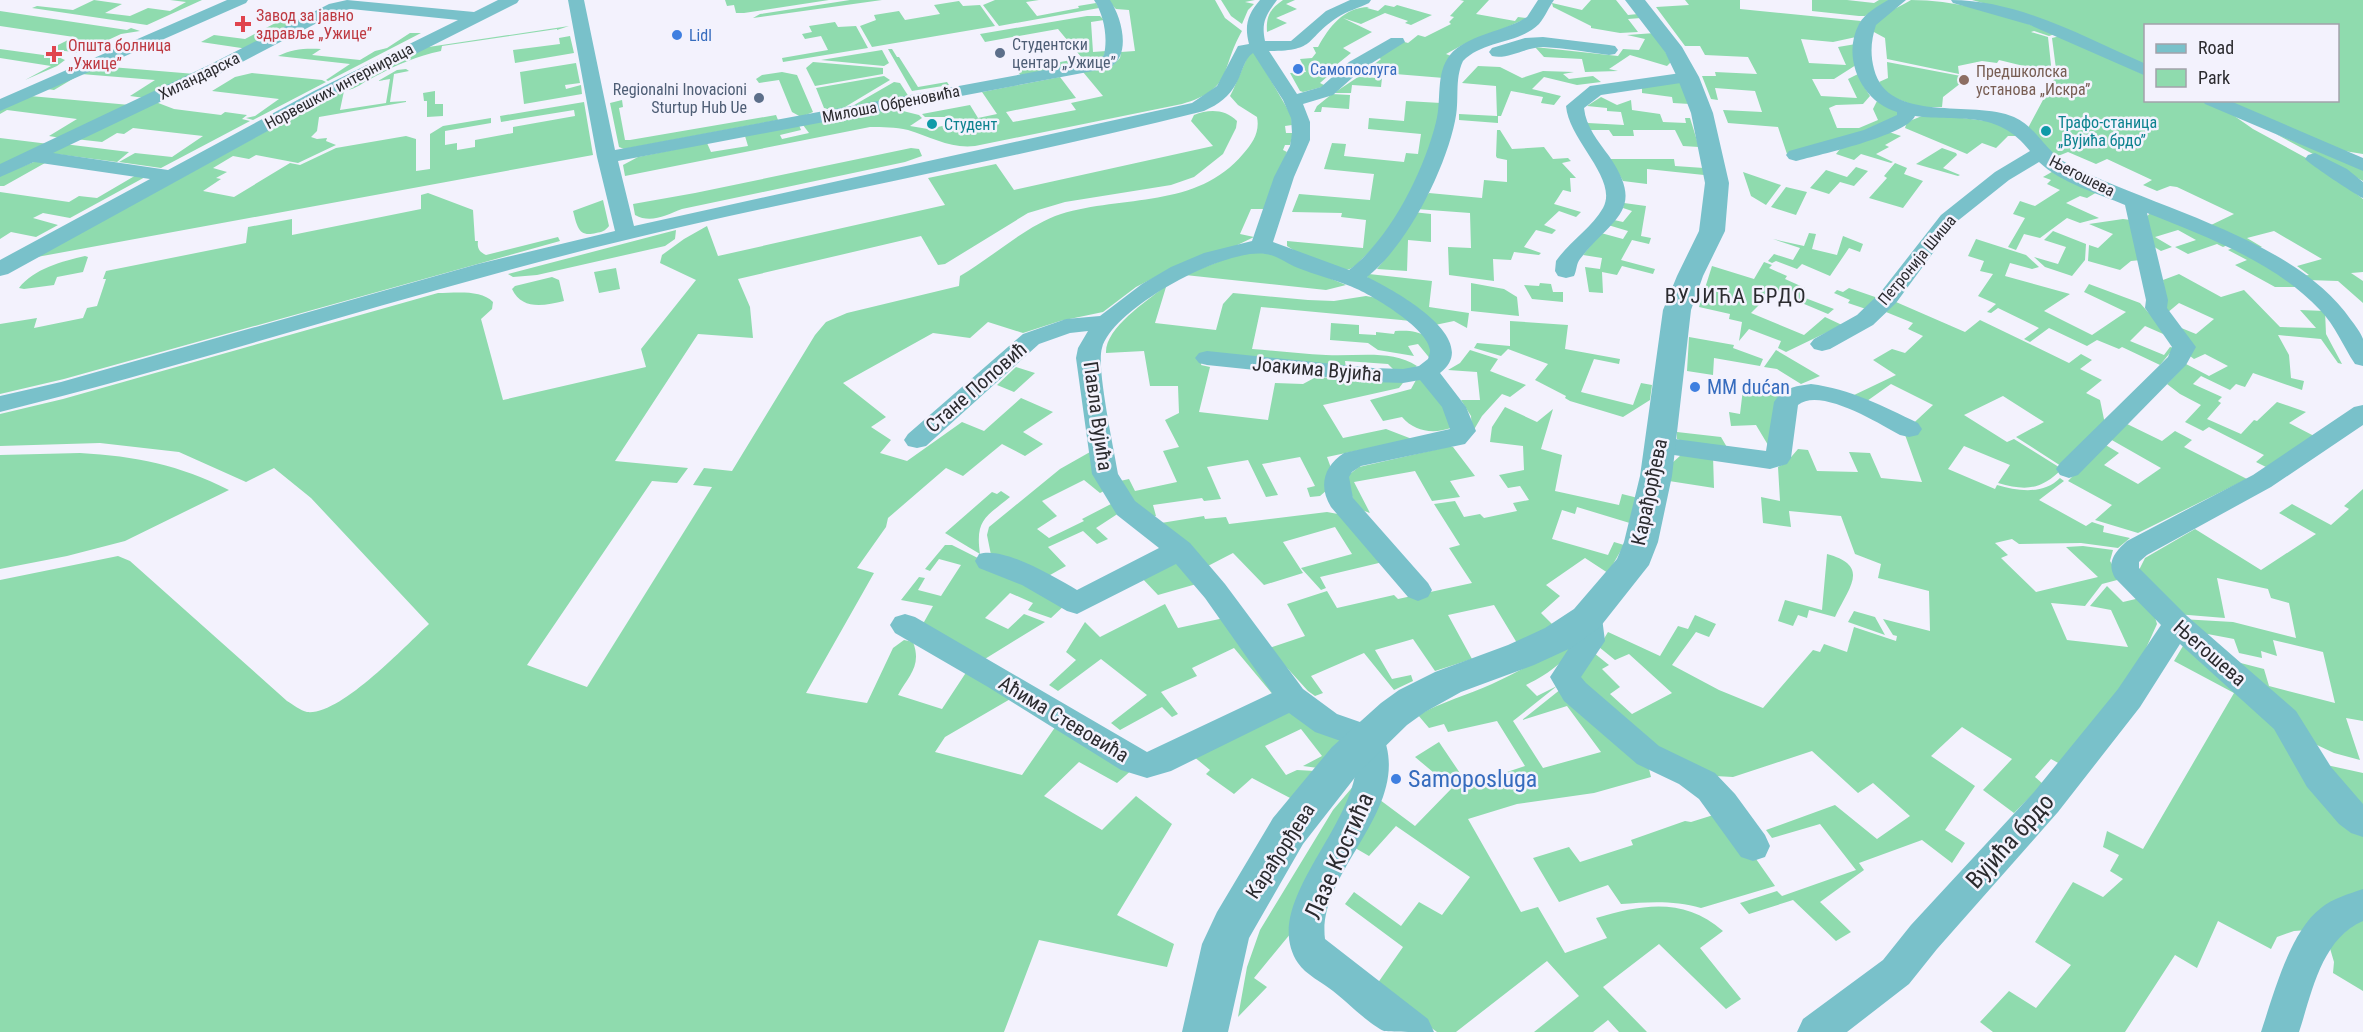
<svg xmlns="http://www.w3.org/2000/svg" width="2363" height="1032" font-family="'Roboto Condensed',sans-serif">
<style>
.green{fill:#8fdbae}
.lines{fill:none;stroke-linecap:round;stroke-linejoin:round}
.minor{fill:#79c1ca;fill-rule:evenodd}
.tertiary{fill:#79c1ca;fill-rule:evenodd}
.health-dot{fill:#e0444e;stroke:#f3f2fd;stroke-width:2}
.shop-dot{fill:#3f7fe0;stroke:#f3f2fd;stroke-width:2}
.service-dot{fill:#5c6f8a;stroke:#f3f2fd;stroke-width:2}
.education-dot{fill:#8d6e63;stroke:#f3f2fd;stroke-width:2}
.culture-dot{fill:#0f9aa8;stroke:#f3f2fd;stroke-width:2}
.labels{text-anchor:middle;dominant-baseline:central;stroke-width:5;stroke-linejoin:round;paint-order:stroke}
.far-health-label{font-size:16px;fill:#be3a42;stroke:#f3f2fd;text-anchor:start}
.far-shop-label{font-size:16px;fill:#366cbe;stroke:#f3f2fd;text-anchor:start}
.far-service-label{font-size:16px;fill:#4e5e75;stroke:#f3f2fd;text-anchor:start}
.far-education-label{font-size:16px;fill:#785e54;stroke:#f3f2fd;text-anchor:start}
.far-street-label{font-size:16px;fill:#2b2b2f;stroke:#f3f2fd}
.far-culture-label{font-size:16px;fill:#0d838f;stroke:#f3f2fd;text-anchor:start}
.street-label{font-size:20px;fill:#2b2b2f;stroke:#f3f2fd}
.shop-label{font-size:20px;fill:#366cbe;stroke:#f3f2fd;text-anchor:start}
.neighbourhood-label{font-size:21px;letter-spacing:1.5px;fill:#2b2b2f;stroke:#f3f2fd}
.near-shop-label{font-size:24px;fill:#366cbe;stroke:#f3f2fd;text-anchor:start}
.near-street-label{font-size:24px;fill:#2b2b2f;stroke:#f3f2fd}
</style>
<rect width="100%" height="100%" fill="#f3f2fd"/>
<path class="green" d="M94,0l28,4 -17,9 25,3 18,-8 22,3 16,-9 -16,-2h32l-55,25 -115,-17 5,-2 36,4z
M725,0h104l-85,13h-8l-2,-8 -7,1z
M850,0h32l-129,18 7,-4z
M995,0h44l-13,2 11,14 42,-8 -1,-2 18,-3 3,5 -100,18 -16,-21z
M1107,0h108l10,18 17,13c-22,38 -8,58 -60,73l-207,42c-24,3 -44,-9 -67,-16 -13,-3 -25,-3 -38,-3l-245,49 -2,-11 15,-8 69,-14 4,9 37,-6 -3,-10 54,-11 2,5 -21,5 2,4 27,-6 -6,-8 88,-17 28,7 3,3 -12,8 18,3 24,-5 -5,-7h-22l-3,-3 48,-9 8,13 19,-4 -15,-22 78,-15 16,21 -70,14 7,10 63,-12 -5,-7 32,-7 -20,-24 29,-6 8,-8 1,-6 14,-1 -6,-41 -13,-1z
M1221,0h34l-10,2 9,2 -6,6 -6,14 -11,-8z
M1283,0h12l-9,4 11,5 -21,9 11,5 -20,9c-1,-16 3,-23 16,-32z
M1460,0h29l-13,14 39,7 3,-4 9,1 -57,26 -4,-1 -20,11 5,2 -7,22 -61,-5 -1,4 -22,-2 21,-16 -4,-2 24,-16 7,2 10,-8 7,2 26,-13 -2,-2 5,-5 -4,-1 14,-15z
M1591,0h25l12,15 10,-1 3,4 -13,1 10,13 -18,1 -29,-5v-2l-38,-19 -1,-4 30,7z
M1685,0h55v9l121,12 -5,16 -23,5 -32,-3 8,24 37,2 -8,-18 18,-3v21l-22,14h-22l9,17 36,2 -9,-19 12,-6 3,12 7,11 -7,8 -27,1 -7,3 8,20h22l19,-8 -5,-11 4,-8 22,11 -2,6 -8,6 -102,30 -9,-27 -50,-4 -5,-13 39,2 -7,-21 -40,-3 3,12 -7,-1 -9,-23h14l-1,-4 42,2 -9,-17 -43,-2 -5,-9h-15l-29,-39 33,-2z
M1812,0h35l27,3 5,-3h10l-24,16h-6l-47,-5z
M1911,0c50,0 99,16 144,34l-6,2 -15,-5 -3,1 17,5 3,28 -3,7 -49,-12 -2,3 -15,-2 -24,5 1,8 -72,-15 -2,-21 -13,-7c5,-16 26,-23 39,-31z
M1972,0h391v154l-25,-4 -118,-49 118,-1v-74h-192l-1,41 -126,-54z
M959,1l4,5 17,-1 15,21 -123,21 -12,-21 16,-6 -2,-5 25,-4 6,9 35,-6 -6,-9z
M1385,5l9,2 3,-2 35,10 -21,10 -6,-2 3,-2 -23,-8 -24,11 -18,-6 29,14 -29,16 8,5 -26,21 4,1 -9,8 6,3 -23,6 -3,-1 -10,-18 16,-1 -6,-13 12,-1 4,-5 -3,-6h5c11,-20 26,-40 51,-40l-2,1 11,3z
M0,11l127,19 4,-2 9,3 -19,3 -41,19 -30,-4 24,-12 -74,-11z
M1087,16h13l4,4 -13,2 2,30 13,-1 -4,8 -81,17 -4,-6 65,-12 -24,-29 -73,13 -5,-8z
M283,19h21l-56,30 -47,-7 13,-7 31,4z
M835,22l3,5 18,-1 12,22 -85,14 -1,-4 46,-8 -7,-14 -16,3 -3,-5 10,-2 -3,-6z
M569,26l-12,4v-1l-115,17 -1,5c-24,5 -45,14 -67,26 -13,6 -15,11 -30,14l-4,19 46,-7 4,-24 -12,2 19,-11 9,-1 3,2 -15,3 -4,28 16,-1v1l-87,15 -2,14 -6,6 6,2 10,-1 -1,3 10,4 -38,18 -42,-8 -7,4 -16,-3 -20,12 14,4 -11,6 5,1 -18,12 31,6 56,-34 10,2 36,-17 70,-12 10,3v32l14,-2v-35l13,-8 48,-8v5l-46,8v14l12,-2v7l18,-3v-7l38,-7v-6l62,-11 -1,-6 -73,12 -1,-6 84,-14 9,53 -556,102 233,-128 152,-81z
M410,33h11l-93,48 -2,-1 24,-16 -72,-8c14,-7 28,-8 43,-7l-9,6 48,5 15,-9 12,-3z
M1655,33l16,29 -4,4 -37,-11 -21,14 9,2 -33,1 -3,-13 -38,-2 -9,-10 83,9 5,-7 16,1 6,-11 -18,-4z
M570,36l4,17 -59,10 -2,-13 47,-6 -1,-6z
M2060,36l85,39 1,25 56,1 31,14 20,14 66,36 44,34v73l-12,1 12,8v22l-25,-22 -31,-1 -7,-4 9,-1 -12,-9 25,-7 -48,-28 -27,7 15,9 -4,1 -47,-23 23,-11 -57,-27 -7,-1 -13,5 -14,-6 9,-5 -45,-21 -11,5 -28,-12 -15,6 -25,-30 31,-58 -3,-1 -4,-31z
M0,49l58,8 7,3 -8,6 -32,14 26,-14 -51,-8z
M888,49h4l5,8h2l19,30 29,-5 2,3 -37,6z
M882,50l7,13 -5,3 -63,-6z
M1251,52l4,1 36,62 1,10 -7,1 1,7h7l-3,12h-5l-2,5 4,2 -22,57h-14l-11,25 14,3 -27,13 -54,18 -37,19 -33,25 -43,9 -37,12 -35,-11 -18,16 -37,-5 -90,50 43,34 -15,10 20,13 -11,13 27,8 55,-39 22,9 37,-33 32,14 -30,20 20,12 -18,12 -23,-12 -39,32 -17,-8 -58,50 -2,9 -29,41 17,5 -68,120 61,10 26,-55 11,-8 9,2c9,24 -4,33 -15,53l44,14 25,-38 45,27 -67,39 -10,15 87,23 36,-52 76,45 -17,15 -38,-21 -35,34 58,34 34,-34 36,28 -55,91 57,29 -7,23 -128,-27 -35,92h-1004v-452l118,-24 12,5 157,140c5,3 14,10 20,11 33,4 98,-66 122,-88l-118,-126 -37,-30 -28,14 -67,-30 -79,-9 -100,3v-32l63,-15 375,-106c16,0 43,-4 55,9l-1,7 -11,10 22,81 143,-33 -5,-18 55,-69 -36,-17 2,-8 22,-16 23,-13 11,30 227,-51 -17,-27 68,-14 18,26 199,-44 -22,-25 3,-6c15,-6 31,-6 43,6l-1,7 -13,26 -29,23 -23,8 -106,17 -37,11 -83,51 -7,1 -17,-29 -183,43 12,28 3,31 -55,-4 -83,127 73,7 -11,15 -25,-2 -125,184 60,22 125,-200 -19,-2 11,-17 28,3 83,-136 11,-13 21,-9 112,-27 1,-10c33,-19 65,-50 101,-62 62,-19 136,-5 182,-60 10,-11 17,-22 14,-37l-19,-12 -8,-9c6,-10 16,-39 21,-44z
M813,62l70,6v6l-68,12 -9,-18z
M1887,62l74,14v7l-18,14 -1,10h-24l-33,-13 -6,-12 9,-4z
M576,63l4,20 -15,2 1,4 15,-4 1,9 -58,10 -4,-32z
M99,66l96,8 -50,24 -15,-2 25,-16 -74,-6 -27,16 -7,-1z
M1478,66l22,1 22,11 21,-7 31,1 -11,2 6,5 24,-3 8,6 -24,3 -33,-8 -12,12 29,7 -7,9 -13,-2 2,-6 -32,-6 -10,25h-3v7l-39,-3v-6l38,2 -1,-30 -34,-3z
M782,72l15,3 16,37 -12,5 -9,-5 -13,-32 -20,3 -3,-4 6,-4z
M252,73l70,7 4,2 -73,38 -7,-2 9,-2 24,-17 -67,-8 23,-14z
M884,76l6,4 -50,30 -6,1 -10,-3 -8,-20z
M1358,77l24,1 -1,9 -29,-2 -1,8h-17z
M894,82l6,1 9,14 -60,11z
M1681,82l9,22 -17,-1 -1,-6 -30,-4v-6z
M435,91v13h8v12l-16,1v-16h-3l-1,-8z
M1332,94l18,1 -1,14 -27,-2 -1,5h-7l3,-6z
M30,96l100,9 -69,33 -12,-2 28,-17 -70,-9 -7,4v-4z
M1601,97l16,8 14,-5 1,10 28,4 3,8 23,1 -1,-5h5l9,29 -16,-1 -8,-16h-42l1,6h-21l-4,-6h-22l-1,-9 2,2 36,2 -3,-13 -14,-1v-3l-20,-2z
M622,100l1,7 -4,1 6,32h5l146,-25 2,5 -154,29 -5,-2 -9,-44z
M153,101l21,8 47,6 4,-3 22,3 -5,4 8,2 -89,47 -42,-6 16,-9 37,4 31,-21 -70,-8 -9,6 -7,-1 -15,9 -27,-3z
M1406,101l35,2c-8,51 -39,119 -77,154 -4,4 -9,10 -14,12 -14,6 -51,-15 -63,-23v-5l76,7 3,-28 -25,-3 1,-4 -50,-1 7,-18 71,6 4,-26 -50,-5 8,-26 14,1 -2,12 60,6 2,-9 12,1 3,-20 -53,-5 1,-11 35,3z
M1939,115l63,8 14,13h-8l-12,12 -14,-5 -15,11 -62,-26 2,-6 15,-6z
M1497,130h3l12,19 32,-2 9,12 15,-1 3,3 -9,2 14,15h-6l1,14 -8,-2 -9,14 27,8 -5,5 -17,-6 -15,14 12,5 -4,4 -16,-4 -12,17 17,6 -2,2 -25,-3 -3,8 -18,-1 1,22 -45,-6 -1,-28 23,1 -1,-35 -54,-4 13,-16 53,5 2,-18 23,2v-22l-10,-2 -1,-2z
M1889,132l12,4 -16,9 4,2 -13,7 17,8 -2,1 -30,-9 -7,6 -18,-6 8,-10z
M2276,134l87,34v13z
M0,138l49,6 -49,23z
M64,144l65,8 -12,10 -61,-8 -6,1 -1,-3z
M911,148l8,1 3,7 -17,6 -223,47c-16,6 -31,15 -47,6l-2,-11 62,-11z
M1942,148l14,5 1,2 -14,13 17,7 -2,1 -42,-12z
M1610,159h64l1,7 29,2v7l-57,-6v15l-24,-3z
M39,160l6,3 -41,23h-4v-11z
M1895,163l12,5 -3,6 19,7 -20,27 -34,-10 18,-20 -3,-2z
M1856,167l12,4 -14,15 -14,-4 -11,12 -19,-6 16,-18 21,7z
M2057,169l47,19 -17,10 -7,-2 -14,7 33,15 -19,5 -13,-5 -27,20 -16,-4 -8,16 -8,-3 17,-29 -12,-4 7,-13 15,5 25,-16 -13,-6 4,-4 -8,-3z
M1743,172l38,13 -15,20 -15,-9z
M138,174l9,2 -77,42 -27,-5 -10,5 25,7 -22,12 -25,-5 -11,7v-47l69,10 10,-6 18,2z
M1786,187l21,5 -11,23 -25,-8z
M428,193l45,17 2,31h3c-1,7 1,11 8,14l72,-18 2,4 -496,138 -64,15v-70l37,-6 -3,10 49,-10 4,-10 10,-2 9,-27h-3l3,-8 140,-28 2,-16 44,-8v16l129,-26v-14z
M603,200l6,26c-4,5 -7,6 -13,7 -18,5 -19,-8 -23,-22z
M1624,203l22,3 -5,30 10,2 -2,6 -17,-4 -11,20 34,9 -2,5 -31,-8 -5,9 -15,-3 1,21 -14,-1 -4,-25 15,2 2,-11 -19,-3 18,-22 22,6 5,-8 -20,-6 6,-5 9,2 9,-11 -9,-3z
M2155,209l75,35 -7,3 -6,-3 -29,10 -13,-7 21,-7 -18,-10 -23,7 17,10 -11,4 -10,-6 -5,-28z
M1413,212l18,2v28l-23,-2 -1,31 -30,-2 15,-19z
M2123,219l8,1 10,40 -10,1 -11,9 -32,-9 1,-16 9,3 15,-14 -24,-10z
M676,230l-1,9 -10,7 -128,29 -24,2 -5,-3z
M2053,231l33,13 -1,16 -13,16 -27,-9 -11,-10 24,7 8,-17 -22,-7z
M1809,233l7,1 -4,15 25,6 6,-19 20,8 -3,8 -11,-4 -19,28 -28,-12 -5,5 -21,-8 -4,2 -4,-2 6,-7 19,6 7,-12 -27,-9 31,7z
M1976,239l50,16 13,12 -7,2 -22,-6 -5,13 65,18 -26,17 48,24 34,-23 -42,-20 5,-8 51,19 30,34 -25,-11 -15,15 34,14 6,-8 4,1 -14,17 -38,-18 -3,2 -22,-9 -10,6 -38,-18 -19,14 -6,-3 15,-11 -41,-20 -7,5 -4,-1 9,-8 -18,-8 15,-22 -13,-3 4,-10 -16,-5z
M2237,246l64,41h-26l-40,-22 12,-5 -19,-10z
M1252,252l20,2 74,31 -20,5 -141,-15 48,-19z
M85,256l3,1 -5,15 -26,5 -3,8 -30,4 -5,-1c14,-19 44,-27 66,-32z
M1764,262l8,3 -3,3 18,8 -2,3 20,9 -5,8 34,13 -6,5 -55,-23 -22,22 53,22 21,-18 17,8 -56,27 -8,-4 3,-7 -32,-12 -10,12 3,-19 -13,-3 1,-5 -31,-7 13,-41 42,13z
M616,268l4,21 -21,4 -5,-21z
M1369,274l63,7 -3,26 40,6 -2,15 -13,-7 -19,4 -67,-45 -1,-4z
M2179,274l42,23 23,-7 36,37 36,1 -16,-18 25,1 1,23 16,30 -4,-1 -17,-24 -43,-4 11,20 2,23 13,3 -2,9 -49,-17 -8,14 -9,-3 -6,6 -29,-14 -8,8 29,13 -4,4 3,2 -14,16 34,15 13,-14 3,1 20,-19 29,10 -17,11 27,14 -50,30 -10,-5 8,-7 -55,-28 -6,4 -18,-9 16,-17 -21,-11 -13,-10 19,-20 23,12 19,-10 -23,-12 -11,5 -4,-3 -16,-31 22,9 18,-15 -35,-16 -12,10 -4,-33z
M552,277l7,3 5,21c-21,5 -42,9 -52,-12l3,-3z
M1471,283l33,6 13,8 2,19 -48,-5z
M1540,283l11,1 2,8h10v10l-31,-3 -8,-14 15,1z
M1164,287h2l-11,36 61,7 7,-26 10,-11 75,7 26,1 32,-5 11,2 35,23 -151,-14 -9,42c25,2 50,5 74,6 30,2 65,-6 91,11l-5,3 -18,1 -6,-6 -43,-3 1,7 -142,-14 -3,11 9,2 -11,45 69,8 7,-37 28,1 13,-7 66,4 24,-2 -7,9 -76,17 20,33 43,-9 26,10 -85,18 4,11 -4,22 -7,6 -10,1 -3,-9 8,-2 -15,-29 -38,7 16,31 -12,2 -18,-37 -41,7 14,32 -17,2 -2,-3 -49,7 3,11 -8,2 -16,-15 -12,-22 9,-2 6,12 42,-9 -14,-31 16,-4 -14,-27 14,-7 -1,-27h-28l-6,-35 -38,2c-1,-25 40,-51 58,-66z
M1849,288l29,10 -12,11 -18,-6 2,-3 -16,-7 3,-3 6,2z
M1896,302l69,30 15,-12 89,43 12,-9 11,6 -12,9 22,11 -16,13 14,7 5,24 -44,42 -45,-29 28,-15 -41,-26 -39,19 43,27 7,-3 48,30c-21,21 -36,22 -64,14l12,-18 -46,-19 -16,23 47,20 2,-4c21,6 46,10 63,-7l4,3 -25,19 47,26 6,-4 12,4 -1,6 27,6 -12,10 -37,-5 -62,1 -7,-5 -17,4 13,12 -7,3 35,34 62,-15 -32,-30 17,-1 30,4 -3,11 11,18 -19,5 -17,22 -34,-3 16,37 61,7 -17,-37 -21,-4 17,-20 16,16 17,-4 14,16 3,10 -24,53 -73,87 -9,-5 -16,18 8,7 -29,29 -31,-23 29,-31 -50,-32 -31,29 44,30 -30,44 20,13 -13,20 -30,-23 -63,23 5,7 -44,32 31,30 -15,9 -43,-41 -44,14 -9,-11 37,-12 5,5 74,-26 -36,-46 -48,14 -6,-8 69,-25 42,34 33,-23 -37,-33 -15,10 -46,-42 -79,26 -18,-1 -34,-12 -99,-77 -3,-20 15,-14 15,12 -7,4 18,18 -10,7 22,20 40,-21 -43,-39 -14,6 -16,-13 9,-15 52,24 18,-30 10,3 7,-14 21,9 -7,13 -13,-5 -24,33 47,25 44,18 50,-58 7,2 4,-8 23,8 7,-25 42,14 1,-5 -4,-1 -10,-16 47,12 -1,-40 -51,-13 3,-14 -26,-10 -14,-38 -52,-5 2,16 -28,-4 -2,-26 19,4 -2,-34 8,-4 12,-14 10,1 9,21 41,1 -9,-20 21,1 11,25 41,4 -18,-50 29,-27 -42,-21 -24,17 -15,-5 44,-21 -23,-15 19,-11 13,4 18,-17 -15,-7 5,-6 -27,-11z
M1510,321l58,4 -3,24 55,10 -1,5 -25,-5 -13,33 52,13 8,-22 11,2 -2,15 -27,17 -53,-16 -5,-3 1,-2 -31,-16 13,-16 -40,-15 -7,7 -27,-8 3,-5 33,3z
M1331,323l28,2v9l17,1v-3l18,2 1,-3c14,-1 22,0 35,7l2,23 -14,-17 -10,2 6,10 -36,-6 -10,-7 -38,-3z
M1689,337l45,8 -1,3 30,11 -3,7 -46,-8 -1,17 -26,-4z
M1470,350l28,9 -8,12 36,14 -16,12 -8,-3 -20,22 -10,17 -1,-17 -10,-16h19l-3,-28 -29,-2 12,-7z
M1776,350l44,26 -19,8 -24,-15 -13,-2z
M1016,367l19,6 -21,19 -17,-7z
M1423,379l26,33 2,16c-18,6 -36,4 -49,-11l-19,4 -13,-21 41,-11 5,-9z
M1743,389l39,7 -11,54 -15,-25 -25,1 -2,-14 11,2z
M1505,407l32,15 16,-13 -12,40 21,6 -7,36 64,14 3,-11 16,4 -5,26 -56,-17 -2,7 -13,-4 -10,29 56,16 6,-13 10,3 -16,28 -23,-15 -39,27 14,11 -19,17 12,12 -36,18 -23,-38 -46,10 24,44 -37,12 -22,-32 -38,11 17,29 19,-4 2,6 -19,9 -30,-37 -53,23 12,17 -8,3 -7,-5 -39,-43 36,-12 -18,-32 40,-13 10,17 57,-13 4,4 74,-16 -23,-35 11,-3 -26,-41 21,-3 9,16 16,-3 4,4 33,-7 -4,-8 16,-3 -9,-14 -12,2 -9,-13 25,-5 -1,-24 -33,-4 2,-15z
M2125,423l37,18 13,-10 17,9 -8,7 63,32 -109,54 -43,-13 17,-15 -44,-24 36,-37 15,9 -15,12 34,19 23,-16 -51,-29z
M1677,432l44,5 7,12 -43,-7 -8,-3z
M1447,447h6l22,29 -25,5 10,16 -28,4 -17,-30 -61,11 16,31 -14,-5 -10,-31 13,-10z
M1090,452l14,39 -4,2 -16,-13 -42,21 15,15 -20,13 12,9 35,-17 -2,-2 29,-15 8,9 -23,15 12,11 -11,5 -14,-13 -35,16 18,19 -23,13 -52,-24 -4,-20 2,-8 71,-58z
M80,453c56,3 99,12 149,37l-104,51 -58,15 -67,13v-114z
M1681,455l32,1 1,32 -45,-7 2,-17z
M2363,489v232l-17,-3 14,42 -26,-7 -17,-8 -88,-85 35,9 5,17 66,17 -12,-51 -50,-12 4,16 -16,-5 1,7 -23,-5 -5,-14 -37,-7 -16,-13 52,3 63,16 -7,-35 -18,-5 -3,-9 -51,-11 8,40 -49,-4 -38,-42 7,-14 50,-29 66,41 55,-36 -37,-21 13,-9 39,21 18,-16 -5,-3z
M1001,491l9,6c-24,20 -35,22 -30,57l-35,-21 47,-41 5,2z
M1327,512l11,2 45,48 -63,15 6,11 -5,2 -20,-22 51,-14 -17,-27 -52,15 20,31 -39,12 -31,-32 -29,15 -49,-44 49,-8 1,3 21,-2 3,7z
M945,545h7l115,58 -16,15 -23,-8 5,-7 -23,-10 -25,25 23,11 16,-15 21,8 -65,40 -72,-42 16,2 9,-16 -32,-6 18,-23 6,1 -7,12 23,6 20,-31 -22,-6 -9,12 -5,-2z
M1827,554c44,12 22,33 8,63l-26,-7 -2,8 -9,-3 -5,11 -15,-5 7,-21 37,10z
M1177,562l23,21 -42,12 -18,-19z
M1165,604l13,24 46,-10 51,79 -41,-49 -42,20 5,8 -36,16 17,22 -6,3 -10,-10 -42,23 -9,-7 36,-28 -46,-36 -43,32 -9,-6 27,-25 -10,-8 19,-30 15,15z
M1854,611l21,6 10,18 -37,-13z
M1583,635c-16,25 -31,37 -57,50l11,11 20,-10 -44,35 30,47 58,-16 -34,-46 -45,14 39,-31 87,76 3,12 -57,16 -77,11 -49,15 53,93 17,-5 27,46 42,-15 -11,-20c47,-14 88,-21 127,13l-23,17 41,51 -15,10 -67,-65 -56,43 44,45h-28l-11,-12 -15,12h-59l45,-36 -32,-35 -91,71h-19l-62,-45 28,-40 -58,-43 9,-12 47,34 18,-24 23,13 28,-38 -74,-51 -27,30 -19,-11 26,-48 39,29 37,-38 -37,-31 24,-15 29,43 57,-19 -28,-45 -49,11 -4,-8 -15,4 -11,-13c24,-13 49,-20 74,-31 31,-15 61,-31 91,-49z
M2183,646l66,46 114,135v71l-55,32 -14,1 -17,6 -6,12 -53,-28 -21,47 -22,-13 -50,77h-132l-13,-10 29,-31 27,17 35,-43 -36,-23 38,-60 30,15 20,-18 -13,-8 9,-16 -16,-8 4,-16 36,18 91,-156 -60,-32z
M1291,711l57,22 -30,35 -15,-2 19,-10 -21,-27 -36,17 21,29 11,-5 18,1 -23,28 -40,-21 -18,16 -28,-20 4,-4 -17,-14z
M2322,764l41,9v39z
M1356,783l-65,150 -37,45 13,9 -29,30 9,-50 13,-37 73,-120z
M1723,812l52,74 -74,22c-27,-8 -53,-6 -80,-4l-13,-19 -49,17 -26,-44 36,-11 11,15 53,-17 -2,-5 54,-19 6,1z
M2363,917v74l-30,-18 1,-11 -5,-17z"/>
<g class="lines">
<path class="minor" d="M227,0h21l-2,3 -246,108v-12z
M347,0l127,12 24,-12h21l-2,3 -191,96 -318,175 -8,2v-16l150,-81 -116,-17 -34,15v-13l211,-100 118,-60zM351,9l107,11 -144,71 -146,79 -115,-17 170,-81 117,-61z
M568,0h16l31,150 483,-90 6,-5c4,-18 0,-40 -10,-55h16c12,18 22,56 -1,68l-491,93 16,65 558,-123 25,-17 21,-40 11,-2c-5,-19 -1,-30 11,-44h17c-11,15 -16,22 -12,41h26l35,-30 24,-11h21l-2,3c-10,5 -22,8 -31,14 -34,22 -20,34 -69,34l28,43 24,-7 28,-25 42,-24h12l2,4 -44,28 -28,25 -30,9 7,18v18l-16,37 -21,65 76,28c41,-31 75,-99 87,-148 6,-22 -1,-48 14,-67 16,-19 49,-23 70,-34l7,-4 11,-17h16c-5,7 -9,17 -15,24 -20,20 -56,16 -76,37 -9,19 -3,40 -8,60 -10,49 -48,125 -88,156 27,13 117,62 73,96l26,34 10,24 -11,13 -104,22 -9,6 -3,5 4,21 75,85 4,7 -4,7 -10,4 -10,-4 -77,-90c-13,-21 -7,-41 13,-54l106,-24 -8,-22 -22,-27 -17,3 -30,-1 -166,-17 -8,-2 -4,-5 4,-5 8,-2 166,17 30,1 16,-3 9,-7c1,-3 2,-6 2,-9 -2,-22 -61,-57 -80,-64 -17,-7 -35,-11 -52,-18 -11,-4 -21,-13 -33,-14 -41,-6 -152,54 -163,94 -6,19 12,101 16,126l17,27 55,42 35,41 78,105 34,25 43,15c39,77 -64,140 -55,210l103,80 6,13c-11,0 -41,0 -50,-1 -14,-6 -37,-29 -51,-40 -10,-8 -28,-17 -35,-28 -42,-63 73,-146 57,-217l-40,-14 -26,-19 -118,58 -24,7 -26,-8 -133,-83 -93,-54 -5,-8 5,-8 10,-3 10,3 232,135 125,-59 -67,-95 -29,-34 -99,50 -10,-3 -45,-26 -43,-17 -4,-7 4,-7c25,-8 75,23 98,36l82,-42 -42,-33 -25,-41 -16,-116 2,-10 10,-17 -18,2 -31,11 -113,102 -9,2 -9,-2 -4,-6 4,-6 115,-100 43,-15 34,-3 42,-32 29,-17 33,-14 48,-12 22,-64 16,-31 2,-13 -1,-15 -8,-18 -30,-47c-9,6 -11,20 -16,29 -8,15 -18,22 -33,29 -191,48 -386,83 -578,129 -211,51 -416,120 -626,172v-16l61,-14 417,-118 137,-33 -18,-74z
M1888,0h18l-30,25c-5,15 -6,29 -2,44 14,56 99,30 140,48 23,10 32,36 54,47 85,44 228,75 283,156 4,5 10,13 12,19 0,8 0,19 0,27l-8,-2c-12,-18 -20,-39 -35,-54 -45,-48 -113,-73 -173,-97l21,87 -1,8 29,39 -10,18 -108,110 -9,3 -9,-3 -4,-6 4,-6 108,-106 4,-10 -27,-39 1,-8 -21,-95c-28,-12 -64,-22 -86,-43l-30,18 -54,43 -59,80 -23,22 -43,24 -8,2 -8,-2 -4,-5 4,-5 43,-24 23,-22 61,-78 54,-43 35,-21c-33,-42 -69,-29 -115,-35 -8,19 -96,39 -119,45l-7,-2 -3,-4 3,-4 75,-21 33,-15v-3c-35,-10 -56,-54 -38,-88 7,-12 18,-17 29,-24z
M1951,0c68,0 133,37 195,64v12l-116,-51 -77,-22z
M1543,37l66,8 6,1 3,4 -3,4 -6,1c-22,-3 -44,-7 -66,-8 -17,0 -35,13 -51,9l-3,-4 3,-4 33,-10z
M1688,72l6,1 3,4 -3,4 -93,14 -17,13c2,19 14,33 25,48 38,55 3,62 -29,103 -4,5 -3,11 -6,17l-8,2 -8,-2 -3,-5 1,-10c13,-19 36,-33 47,-53 16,-29 -34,-67 -37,-102l24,-20z
M2202,100h26l135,58v13l-158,-67z
M2315,153l32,16 16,13v16c-4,-1 -55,-35 -58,-39l3,-4z
M1811,384c39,5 72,22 107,39l4,6 -4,6 -9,2 -9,-2c-22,-12 -80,-48 -102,-30l-7,53 -4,6 -17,5 -110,-16 -9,-2 -4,-6 4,-6 9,-2 106,14 8,-49c9,-14 21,-16 37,-18z
M2363,405v20l-92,62 -124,68 -8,7v6l48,48 109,95 35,56 32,37v33l-12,-4 -12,-9 -32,-37 -33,-58 -94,-85 -40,63 -82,105 -121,137 -28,35 -62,48h-50l6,-13 80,-59 28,-35 123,-133 84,-103 43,-64 -46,-47c-9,-16 0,-26 12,-37l126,-66 101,-68z
M1587,607l10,3 5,8 3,23 -24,36 5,6 73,63 56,27 20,21 30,41 5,11 -5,11 -12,4 -12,-4 -42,-58 -20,-15 -42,-20 -73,-63 -14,-24 25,-38 -3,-21 5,-8z
M2363,889v32c-42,18 -51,72 -64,111h-38c12,-36 29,-101 60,-124 12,-10 28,-14 42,-19z"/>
<path class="tertiary" d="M1625,0h20l37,47 17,30 14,36 16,70 -4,48 -22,45 -12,34 -19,166 -14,66 -9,23 -49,62 -29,21 -37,17 -73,27 -36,20 -18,13 -47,46 -57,73 -54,94 -21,94h-46l20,-88 15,-32 56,-94 59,-71 49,-44 18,-13 36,-18 73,-27 37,-17 29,-19 43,-50 7,-17 16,-66 23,-166 14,-34 22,-45 6,-48 -14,-70 -14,-36 -12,-25z"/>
</g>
<g class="health-dot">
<path d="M240 15h6v6h6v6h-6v6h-6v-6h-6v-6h6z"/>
<path d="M51 45h6v6h6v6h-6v6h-6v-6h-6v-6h6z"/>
</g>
<g class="shop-dot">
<circle cx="677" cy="35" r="6"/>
<circle cx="1298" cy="69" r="6"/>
<circle cx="1695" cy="387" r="6"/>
<circle cx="1396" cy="779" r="6"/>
</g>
<g class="service-dot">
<circle cx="1000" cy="53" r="6"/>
<circle cx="759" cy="98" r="6"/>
</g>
<circle class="education-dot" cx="1964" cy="80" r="6"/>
<g class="culture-dot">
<circle cx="932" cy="124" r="6"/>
<circle cx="2046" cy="131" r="6"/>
</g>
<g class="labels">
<g class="far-health-label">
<text x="256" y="15">Завод за јавно<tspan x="256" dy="18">здравље „Ужице”</tspan></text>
<text x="68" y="45">Општа болница<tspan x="68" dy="18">„Ужице”</tspan></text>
</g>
<g class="far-shop-label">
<text x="689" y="35">Lidl</text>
<text x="1310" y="69">Самопослуга</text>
</g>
<g class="far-service-label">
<text x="1012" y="44">Студентски<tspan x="1012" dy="18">центар „Ужице”</tspan></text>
<text x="747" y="89" text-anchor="end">Regionalni Inovacioni<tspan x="747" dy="18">Sturtup Hub Ue</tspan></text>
</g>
<g class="far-education-label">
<text x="1976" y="71">Предшколска<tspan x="1976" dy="18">установа „Искра”</tspan></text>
</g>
<g class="far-street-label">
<text transform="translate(199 76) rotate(-26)">Хиландарска</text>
<text transform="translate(339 86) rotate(-28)">Норвешких интернираца</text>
<text transform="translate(891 104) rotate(-11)">Милоша Обреновића</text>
<text transform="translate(2082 176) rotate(27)">Његошева</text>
<text transform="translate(1917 260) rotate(-50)">Петронија Шиша</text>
</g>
<g class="far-culture-label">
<text x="2058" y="122">Трафо-станица<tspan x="2058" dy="18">„Вујића брдо”</tspan></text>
<text x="944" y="124">Студент</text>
</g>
<g class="street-label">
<text transform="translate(1317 369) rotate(5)">Јоакима Вујића</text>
<text transform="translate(976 387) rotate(-41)">Стане Поповић</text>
<text transform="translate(1098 416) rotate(82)">Павла Вујића</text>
<text transform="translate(1649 492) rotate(-78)">Карађорђева</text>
<text transform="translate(2210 653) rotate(41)">Његошева</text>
<text transform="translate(1064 719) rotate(31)">Аћима Стевовића</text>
<text transform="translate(1280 851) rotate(-57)">Карађорђева</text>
</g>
<g class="shop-label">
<text x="1707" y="387">MM dućan</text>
</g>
<g class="neighbourhood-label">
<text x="1736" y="296">ВУЈИЋА БРДО</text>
</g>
<g class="near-shop-label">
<text x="1408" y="779">Samoposluga</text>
</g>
<g class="near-street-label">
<text transform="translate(2010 841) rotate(-48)">Вујића брдо</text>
<text transform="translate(1339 856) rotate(-66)">Лазе Костића</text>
</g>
</g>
<rect x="2144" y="24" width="195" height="78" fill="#f3f2fd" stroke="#a3a2ab" stroke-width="1.5"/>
<rect x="2156" y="44" width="30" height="9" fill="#79c1ca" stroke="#a3a2ab" stroke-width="1.5"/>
<text x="2198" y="54" font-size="18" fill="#2b2b2f">Road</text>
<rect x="2156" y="69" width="30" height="18" fill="#8fdbae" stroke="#a3a2ab" stroke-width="1.5"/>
<text x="2198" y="84" font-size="18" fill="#2b2b2f">Park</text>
</svg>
